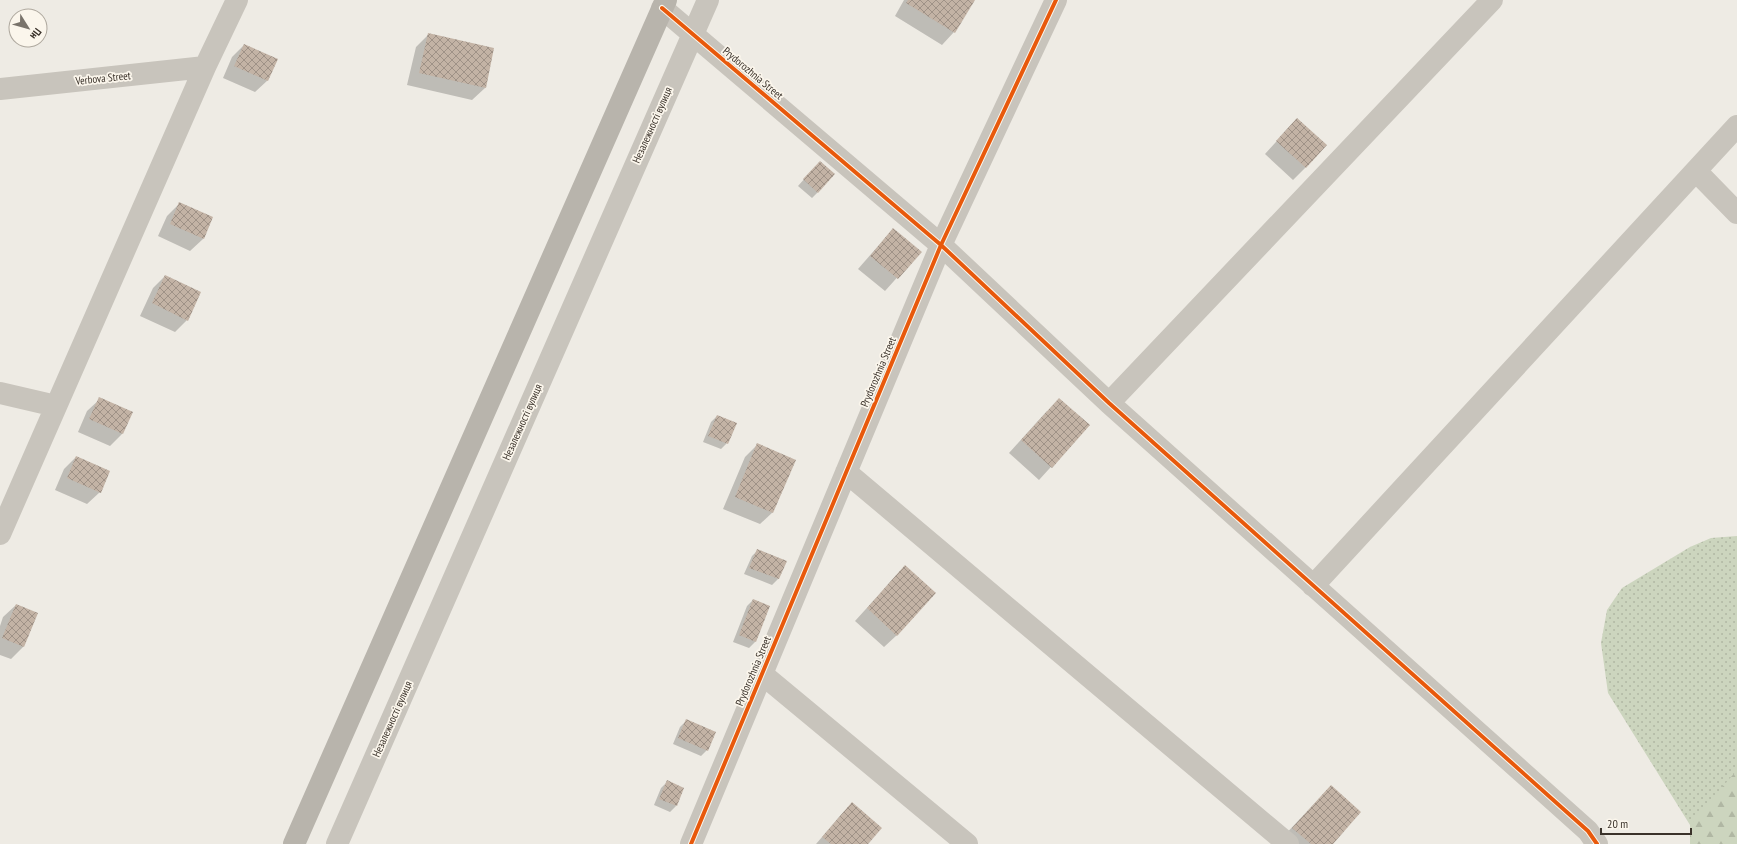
<svg xmlns="http://www.w3.org/2000/svg" width="1737" height="844" font-family="'PT Sans Narrow',sans-serif">
<style>
.green{fill:url(#green-dots)}
.forest{fill:url(#forest-firs)}
.shadow{fill:#0003}
.building{fill:url(#building-cross-hatch)}
.lines{fill:none;stroke-linecap:round;stroke-linejoin:round}
.minor{stroke:#c8c4bc;stroke-width:22}
.secondary{stroke:#b8b4ac;stroke-width:22}
.cycleway-casing{stroke:#fbf6ec;stroke-width:6}
.cycleway{stroke:#e8590c;stroke-width:4}
.labels{text-anchor:middle;dominant-baseline:central;stroke-width:3.5;stroke-linejoin:round;paint-order:stroke}
.street-label{font-size:11px;fill:#3a322a;stroke:#fbf6ec}
</style>
<defs>
<pattern id="green-dots" width="8" height="8" patternUnits="userSpaceOnUse"><rect width="8" height="8" fill="#ccd5be"/><path d="M2 2h.1M6 6h.1" fill="none" stroke="#b0b7a3" stroke-width="1.8" stroke-linecap="round"/></pattern>
<pattern id="forest-firs" width="22" height="20" patternUnits="userSpaceOnUse"><rect width="22" height="20" fill="#ccd5be"/><path d="M5 1l3.5 6h-7zM16 11l3.5 6h-7z" fill="#b0b7a3"/></pattern>
<pattern id="building-cross-hatch" width="8" height="8" patternUnits="userSpaceOnUse"><rect width="8" height="8" fill="#c3b3a5"/><path d="M0 0l8 8M0 8l8-8" fill="none" stroke="#9f9287"/></pattern>
</defs>
<rect width="100%" height="100%" fill="#eeebe4"/>
<path class="green" d="M1737,536v308h-47v-19l-82,-132 -7,-50 6,-33 15,-22 68,-41 21,-9z"/>
<path class="forest" d="M1737,770v74h-47v-19z"/>
<path class="shadow" d="M904,0h70l-20,32 -12,13 -47,-29z
M428,35l65,14 -8,39 -13,12 -65,-15 9,-38z
M244,45l24,35 -13,12 -32,-14 9,-21z
M1285,132l21,35 -13,13 -28,-26z
M814,168l4,24 -6,6 -14,-12z
M180,203l32,15 -9,21 -13,12 -32,-15 9,-20z
M893,229l27,23 -35,39 -27,-22z
M165,276l22,44 -12,12 -35,-16 13,-28z
M100,399l32,14 -10,21 -12,12 -32,-14 9,-21z
M1047,411l42,14 -50,55 -30,-27z
M717,416l10,27 -6,6 -18,-7 8,-20z
M757,445l16,67 -13,12 -37,-15 22,-52z
M76,457l24,35 -13,12 -32,-14 9,-21z
M758,550l27,11 -7,18 -6,6 -28,-11 8,-18z
M905,566l-8,69 -13,12 -29,-26z
M753,600l16,6 -14,36 -6,6 -16,-6 14,-36z
M16,605l21,9 -14,33 -12,12 -11,-4v-29l3,-9z
M686,721l21,29 -6,6 -28,-12 7,-17z
M667,782l9,24 -6,6 -16,-7 7,-17z
M1331,786l1,58h-48l-4,-4z
M852,804l15,40h-51l24,-28z"/>
<path class="building" d="M908,0h67l-20,33 -49,-30z
M428,33l66,15 -8,40 -67,-15z
M244,44l34,15 -10,22 -34,-15z
M1297,118l30,27 -21,23 -30,-27z
M820,161l15,13 -17,19 -15,-14z
M179,202l34,15 -9,22 -34,-15z
M893,228l29,24 -24,27 -28,-23z
M165,275l36,17 -13,29 -36,-18z
M99,397l34,15 -10,22 -34,-15z
M1059,398l31,27 -38,43 -31,-28z
M717,415l20,8 -9,21 -20,-8z
M757,443l39,17 -23,53 -38,-16z
M76,456l34,15 -9,22 -34,-15z
M757,549l30,12 -8,18 -30,-11z
M905,565l31,28 -39,43 -30,-28z
M753,599l17,7 -14,36 -17,-7z
M16,604l22,9 -14,34 -22,-9z
M686,719l30,13 -8,19 -30,-13z
M667,780l17,8 -7,18 -18,-7z
M1331,785l30,27 -28,32h-22l-19,-16z
M852,802l30,26 -14,16h-37l-9,-7z"/>
<g class="lines">
<path class="minor" d="M1056,0l-115,245 168,158 479,428 9,13
M662,8l279,237 -250,599
M0,89l205,-22
M1696,171l41,42
M0,393l56,13
M1109,403l383,-403
M846,472l442,372
M0,534l205,-467 32,-67
M1313,586l424,-460
M762,674l205,170
M337,844l371,-844"/>
<path class="secondary" d="M294,844l372,-844"/>
<defs>
<path id="cycleway" d="M1056,0l-115,245 168,158 479,428 9,13
M662,8l279,237 -250,599"/>
</defs>
<use href="#cycleway" class="cycleway-casing"/>
<use href="#cycleway" class="cycleway"/>
</g>
<g class="labels">
<g class="street-label">
<text transform="translate(753 73) rotate(40)">Prydorozhnia Street</text>
<text transform="translate(103 78) rotate(-6)">Verbova Street</text>
<text transform="translate(652 125) rotate(-66)">Незалежності вулиця</text>
<text transform="translate(878 372) rotate(-67)">Prydorozhnia Street</text>
<text transform="translate(522 422) rotate(-66)">Незалежності вулиця</text>
<text transform="translate(753 671) rotate(-67)">Prydorozhnia Street</text>
<text transform="translate(392 719) rotate(-66)">Незалежності вулиця</text>
</g>
</g>
<g transform="translate(28 28) rotate(127)"><circle r="19" fill="#fbf6ec" stroke="#aea89e"/>
<path d="M0-3L7 15L0 10L-7 15Z" fill="#79736b"/>
<text y="-6" font-size="11" font-weight="bold" text-anchor="middle" fill="#3a322a">Пн</text>
</g>
<path d="M1601 828v6h90v-6" fill="none" stroke="#3a322a" stroke-width="2"/>
<text x="1607" y="828" font-size="12" fill="#3a322a" stroke="#fbf6ec" stroke-width="3" paint-order="stroke">20 m</text>
</svg>
